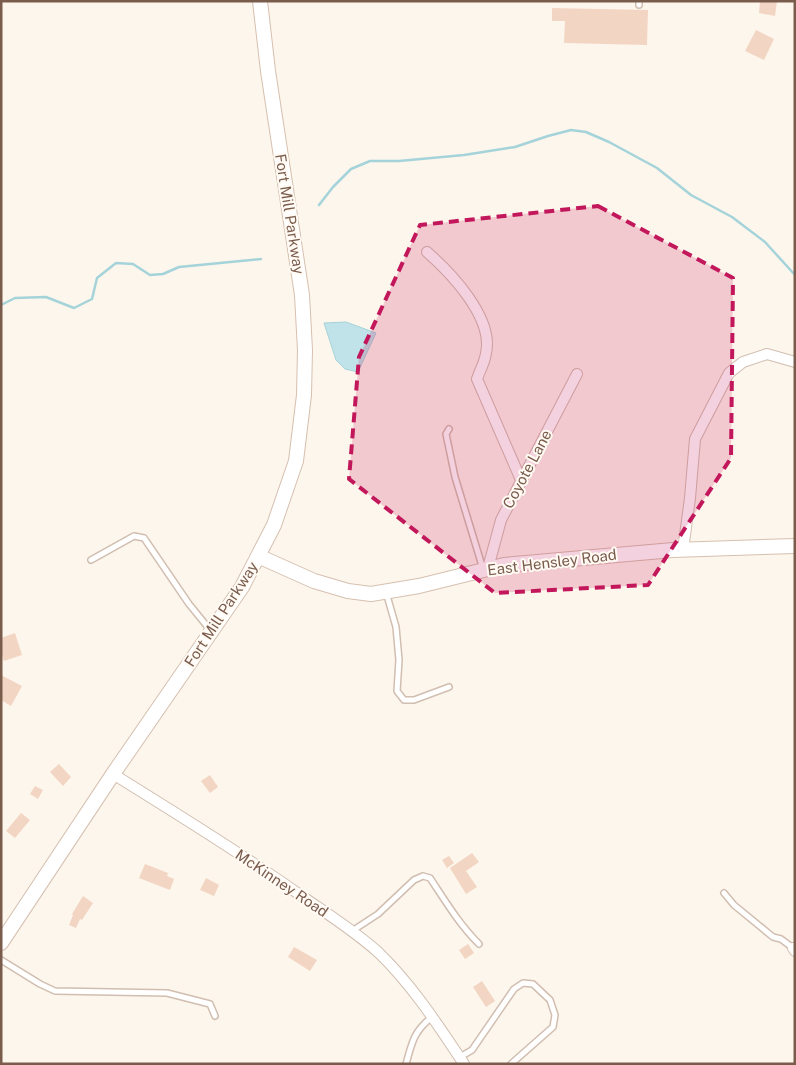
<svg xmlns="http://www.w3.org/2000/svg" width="796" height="1065" font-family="'Public Sans',sans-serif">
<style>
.water{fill:#bfe3e8;stroke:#a5d3da}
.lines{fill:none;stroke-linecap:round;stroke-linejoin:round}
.stream{stroke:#a5d3da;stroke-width:2.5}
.building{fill:#f3d5c3}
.lane-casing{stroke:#d1beb0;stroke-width:8}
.street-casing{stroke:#d1beb0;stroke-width:12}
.secondary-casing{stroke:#d6c0b0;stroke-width:16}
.lane{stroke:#fff;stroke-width:5}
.street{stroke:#fff;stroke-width:10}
.secondary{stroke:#fff;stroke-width:14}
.marked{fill:#c2185b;fill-opacity:0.2;stroke:#c2185b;stroke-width:4;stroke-dasharray:10 6;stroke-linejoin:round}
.labels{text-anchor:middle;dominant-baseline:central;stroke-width:4;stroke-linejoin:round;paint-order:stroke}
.street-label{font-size:15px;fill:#7a5c4d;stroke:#fffaf3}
</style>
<rect width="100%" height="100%" fill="#fdf6ec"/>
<path class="water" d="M346,322l30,11 -18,39 -13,-3 -9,-9 -12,-37z"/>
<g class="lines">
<path class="stream" d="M319,205l14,-18 18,-18 19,-8h29l65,-6 51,-8 33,-11 23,-6 15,2 23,10 48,26 34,27 41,22 33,25 30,33
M1,305l14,-7 31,-1 28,11 18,-9 5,-21 19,-15 17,1 17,11 13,-1 16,-7 82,-8"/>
</g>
<path class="building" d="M760,1h17l-2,15 -16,-3z
M552,8l96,2 -1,35 -83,-2 1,-22h-13z
M756,30l18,9 -10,21 -19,-9z
M15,633l7,22 -18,6 -3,-9v-14z
M1,675l21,11 -11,20 -10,-6z
M59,764l12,13 -8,9 -13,-14z
M210,775l8,12 -8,6 -9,-12z
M35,786l8,4 -5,9 -8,-5z
M21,813l9,7 -15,18 -9,-7z
M472,853l7,9 -13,9 11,16 -11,7 -16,-26z
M449,856l5,7 -7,5 -5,-8z
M145,864l23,9 -1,3 7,3 -4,11 -31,-12z
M206,878l13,7 -5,11 -14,-6z
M83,896l10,7 -11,17 -2,-1 -4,9 -7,-3 4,-10 -1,-1z
M468,944l6,9 -9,6 -6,-9z
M294,947l23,13 -7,11 -22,-14z
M482,981l13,20 -9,6 -13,-20z"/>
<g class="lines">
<defs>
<path id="lane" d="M639,5v-4
M449,429l-3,5 9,43 28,92
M91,560l43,-24 10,2 45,66 22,27
M386,592l10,35 3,33 -2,31 7,9h10l35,-13
M724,893l10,12 39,32 8,2 12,9
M352,931l26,-17 36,-34 9,-4 7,2c16,24 29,46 49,66
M1,960l39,24 15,7 112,2 43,11 5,12
M460,1057l12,-7 42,-61 9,-6 10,1 17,16 5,15 -2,12 -42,37
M406,1064c6,-22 8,-33 26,-47"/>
<path id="street" d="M427,252c24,21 67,66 59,101 -1,9 -6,17 -9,26l44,101
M683,550l7,-52 5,-59 34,-66 14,-11 24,-8 28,8
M488,568l13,-48 76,-146
M113,774c64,40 128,79 190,123 26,18 53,35 76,56 34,33 59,72 85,111
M793,948l2,3"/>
<path id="secondary" d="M258,556l56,25 34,10 23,3 48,-8 85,-21 169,-15 122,-4
M1,943l112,-169 129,-187 32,-62 22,-64 8,-66 1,-45 -3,-55 -34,-224 -8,-70"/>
</defs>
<use href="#lane" class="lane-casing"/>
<use href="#street" class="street-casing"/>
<use href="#secondary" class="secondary-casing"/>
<use href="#lane" class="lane"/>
<use href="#street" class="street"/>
<use href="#secondary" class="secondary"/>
</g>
<path class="marked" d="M598,206l135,72 -2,180 -83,127 -153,8 -146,-114 10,-122 61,-132z"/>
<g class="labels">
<g class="street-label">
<text transform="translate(290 214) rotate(81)">Fort Mill Parkway</text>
<text transform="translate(527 469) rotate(-62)">Coyote Lane</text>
<text transform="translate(552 562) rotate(-7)">East Hensley Road</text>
<text transform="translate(221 614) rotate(-57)">Fort Mill Parkway</text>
<text transform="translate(282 883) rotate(34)">McKinney Road</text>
</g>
</g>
<rect width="796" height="1065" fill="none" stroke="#7a5c4d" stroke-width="5"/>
</svg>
